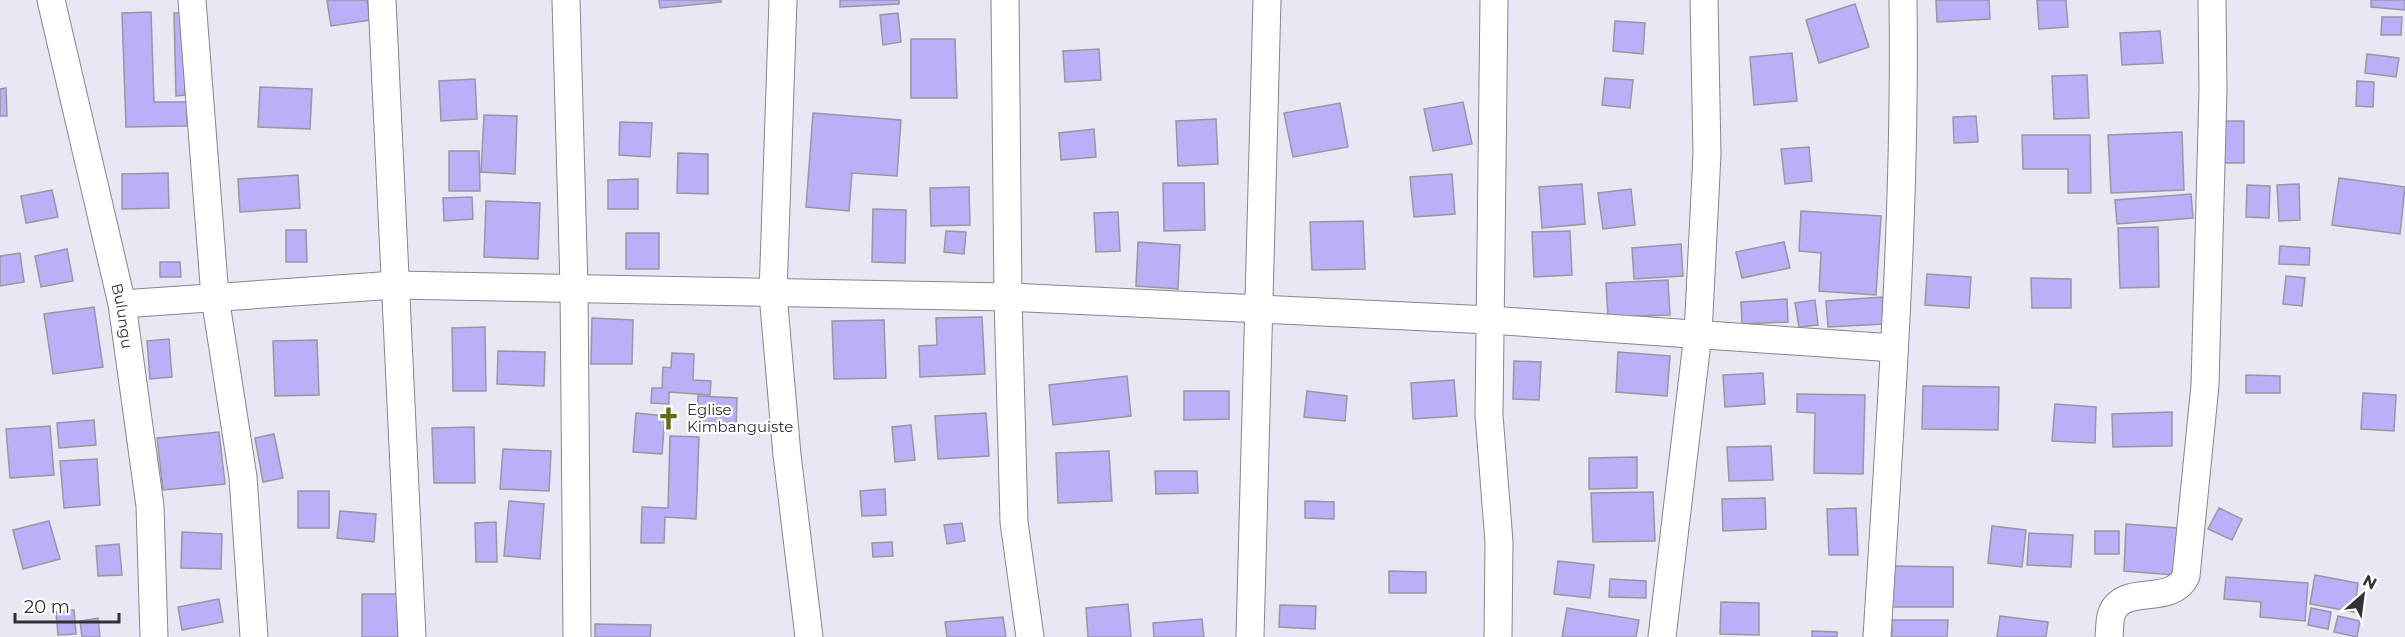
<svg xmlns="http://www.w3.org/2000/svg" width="2405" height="637" font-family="Montserrat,sans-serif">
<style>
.building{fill:#b9b0f8;stroke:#9897a2;stroke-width:1.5}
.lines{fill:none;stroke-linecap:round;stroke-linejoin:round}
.street-casing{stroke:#878691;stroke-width:29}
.street{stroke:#fff;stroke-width:27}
.labels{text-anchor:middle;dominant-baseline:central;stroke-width:4.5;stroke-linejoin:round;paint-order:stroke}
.street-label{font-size:15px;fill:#323136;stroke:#fff}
.poi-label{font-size:15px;fill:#323136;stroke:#fff;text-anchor:start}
</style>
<rect width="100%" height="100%" fill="#e8e7f3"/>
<path class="building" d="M327,0h40l3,20 -39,6z
M659,0h62v2l-61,6z
M840,0h59v4l-59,3z
M1936,0h53l1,19 -53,3z
M2037,0h29l2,27 -29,2z
M2371,0h34v10l-34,-3z
M1855,4l14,43 -50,16 -13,-43z
M151,12l3,90h33v24l-61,1 -4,-114z
M174,13h9l2,82 -9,1z
M898,13l3,29 -18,3 -3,-30z
M2382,17h20l-1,18h-20z
M1615,21l30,2 -2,31 -30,-3z
M2160,31l3,32 -41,2 -2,-32z
M911,39h44l2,59h-46z
M1099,49l2,31 -36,2 -2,-31z
M1792,53l5,48 -43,4 -4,-48z
M2367,54l32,4 -3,19 -31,-4z
M2087,75l2,43 -35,1 -2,-43z
M1605,78l28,2 -3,28 -28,-3z
M475,79l2,40 -36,2 -2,-40z
M2357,81l17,1 -1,25 -17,-1z
M260,87l52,2 -2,40 -52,-2z
M6,88l1,28h-7v-27z
M1463,102l9,42 -39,7 -9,-42z
M1340,103l8,44 -55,10 -9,-44z
M813,113l88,7 -4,56 -45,-3 -3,38 -43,-4z
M484,115l33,1 -2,58 -34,-2z
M1976,116l2,26 -24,1 -1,-26z
M1216,119l2,45 -40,2 -2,-45z
M2222,121h22v42h-22z
M620,122l32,1 -2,34 -31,-2z
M1094,129l2,28 -35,3 -2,-27z
M2182,132l2,58 -73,3 -3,-58z
M2022,135h68l1,58h-23v-24h-45z
M1809,147l3,34 -27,3 -4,-35z
M449,151h30l1,40h-31z
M678,153l30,1v40l-31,-1z
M168,173l1,35 -47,1v-35z
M1452,174l3,40 -41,3 -4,-40z
M298,175l2,33 -60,4 -2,-33z
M2339,178l66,9 -5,47 -68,-9z
M638,179v30h-30v-29z
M1163,183h41l1,47 -41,1z
M1582,184l3,40 -43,4 -3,-41z
M2299,184l1,36 -21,1 -2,-36z
M2247,185l23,1 -1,32 -23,-1z
M969,187l1,38 -39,1 -1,-38z
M1631,189l4,36 -32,4 -5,-36z
M52,190l6,27 -32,6 -5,-27z
M2191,194l2,24 -76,6 -2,-24z
M472,197l1,22 -29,2 -1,-23z
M486,201l54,2 -2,56 -54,-2z
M873,209l33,1 -1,53 -33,-1z
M1801,211l80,5 -5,79 -57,-4 2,-38 -22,-2z
M1118,212l2,39 -24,1 -2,-39z
M1363,221l2,48 -53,1 -2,-48z
M2158,227l1,60 -39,1 -2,-60z
M286,230h20l1,32h-21z
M946,231l20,1 -2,22 -20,-2z
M1570,231l2,44 -38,2 -2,-45z
M626,233h33v36h-33z
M1138,242l42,3 -2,44 -42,-3z
M1784,242l6,26 -48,10 -6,-26z
M1681,244l2,32 -49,3 -2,-31z
M2280,246l30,2 -1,17 -30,-1z
M67,249l6,32 -32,6 -6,-31z
M20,253l4,29 -24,4v-30z
M160,262h20l1,15h-21z
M1927,274l44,3 -2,31 -44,-3z
M2286,276l19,2 -3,28 -19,-2z
M2031,278l40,1v29h-39z
M1668,280l2,35 -62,2 -2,-34z
M1883,297l1,27 -56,3 -2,-26z
M1787,299l1,23 -46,2 -1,-22z
M1815,300l3,25 -19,2 -4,-24z
M94,307l9,60 -50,7 -9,-60z
M982,317l3,57 -65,3 -1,-31 18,-1 -1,-27z
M592,318l41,2 -1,44h-41z
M884,320l2,58 -52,1 -2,-58z
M485,327l1,64h-33l-1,-63z
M169,339l3,38 -22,2 -3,-38z
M317,340l2,55 -44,1 -2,-55z
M498,351l47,1 -1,34 -47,-2z
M1618,352l52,4 -3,40 -51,-4z
M672,353l22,1 -1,26 18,1 -1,14 -41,-3v12l-18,-1 1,-15h10l1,-21 8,1z
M1514,361l27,1 -2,38 -26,-1z
M1763,373l2,31 -40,3 -2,-32z
M2246,375l34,1v17h-34z
M1127,376l4,40 -78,9 -4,-40z
M1454,380l3,36 -44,3 -2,-36z
M1923,386l76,1 -1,43 -76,-1z
M1184,391h45v28l-45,1z
M1307,391l40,5 -2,25 -41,-4z
M2363,393l33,2 -2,36 -33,-2z
M1797,394l68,1 -2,79 -49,-1 1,-60 -18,-1z
M698,396l39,2 -1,31 -39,-1z
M2055,404l41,3 -1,36 -43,-2z
M2172,412v34l-59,1 -1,-33z
M636,413l29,3 -3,38 -29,-2z
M986,413l3,43 -51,3 -3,-43z
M94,420l2,25 -37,3 -2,-25z
M911,425l4,35 -20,2 -3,-35z
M50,426l4,49 -44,3 -4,-49z
M474,427l1,56h-41l-2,-55z
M219,432l6,52 -62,6 -6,-52z
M274,434l9,44 -20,4 -8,-44z
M670,436l29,1 -3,82 -31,-2 -1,26h-23l1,-36 26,1z
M1771,446l2,34 -44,1 -2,-34z
M503,449l48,2 -2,40 -49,-2z
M1109,451l3,50 -54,2 -2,-50z
M1637,457v31l-48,1v-31z
M97,459l3,46 -36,3 -4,-47z
M1155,471h42l1,22 -42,1z
M885,489l1,26 -24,1 -2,-25z
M298,491h31v37h-31z
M1653,492l2,49 -62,1 -2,-49z
M1765,498l1,31 -43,2 -1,-32z
M509,501l35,3 -4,55 -36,-3z
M1305,501l29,1v17l-29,-1z
M1856,508l2,47h-29l-2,-46z
M2219,508l23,11 -10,21 -24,-11z
M340,511l36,3 -2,28 -37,-4z
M49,521l11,38 -37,10 -10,-39z
M496,522l1,40h-21l-1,-39z
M962,523l3,18 -18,3 -3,-19z
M2126,524l52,4 -3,47 -51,-4z
M1992,526l34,4 -4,37 -34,-4z
M2095,531h24v23h-24z
M182,532l40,2 -1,35 -40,-1z
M2029,533l44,2 -2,32 -44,-2z
M892,542l1,14 -20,1 -1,-14z
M119,544l3,31 -24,1 -2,-30z
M1558,561l36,4 -4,33 -36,-4z
M1891,566l62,1v40h-62z
M1389,571l37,1v21h-37z
M2315,575l43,8 -4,29 -44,-8z
M2226,577l82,6 -3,38 -45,-4 1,-15 -37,-3z
M1610,579l36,2v17l-37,-1z
M362,594h38v43h-38z
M219,599l4,23 -41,8 -4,-23z
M1721,602l38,1v32l-39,-1z
M1128,604l3,33h-43l-2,-29z
M1280,605l36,1 -1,23 -36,-2z
M1567,608l72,12 -3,17h-74z
M2311,608l20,4 -3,17 -20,-4z
M74,610l2,24 -18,1 -2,-23z
M2000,616l48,6 -2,15h-49z
M2338,616l22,5 -3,16 -23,-5z
M1003,617l3,20h-59l-2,-15z
M98,618l2,19h-18l-2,-16z
M1202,619l2,18h-50l-1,-14z
M1892,620h56l-1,17h-55z
M595,624l56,1 -1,12h-55z
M1812,631l25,1v5h-25z"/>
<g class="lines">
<defs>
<g id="street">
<path id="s1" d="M51,0l71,304 28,202 4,131"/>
<path d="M192,0l23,297 28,180 11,160"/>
<path d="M382,0l30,637"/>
<path d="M566,0l8,287 3,350"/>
<path d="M783,0l-10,294 14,161 22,182"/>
<path d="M1005,0l3,297 6,225 16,115"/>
<path d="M1494,0l-5,415 10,127 -1,95"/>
<path d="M122,304l273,-19 613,12 482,23 404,28"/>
<path d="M1250,637l17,-637"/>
<path d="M1662,637l36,-303 9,-180 -3,-154"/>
<path d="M1877,637c13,-212 29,-425 26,-637"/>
<path d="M2109,637c1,-7 0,-18 3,-24 11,-30 60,-6 74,-37l19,-191 8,-295 -1,-90"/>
</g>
</defs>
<use href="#street" class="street-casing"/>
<use href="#street" class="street"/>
</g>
<defs>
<symbol id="church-bare" viewBox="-9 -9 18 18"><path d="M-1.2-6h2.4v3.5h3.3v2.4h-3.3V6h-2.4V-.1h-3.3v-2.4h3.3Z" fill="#626c12" stroke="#fff" stroke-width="2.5" paint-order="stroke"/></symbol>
</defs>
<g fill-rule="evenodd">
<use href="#church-bare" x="652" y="402" width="33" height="33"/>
</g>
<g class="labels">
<g class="street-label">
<text stroke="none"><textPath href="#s1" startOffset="324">Bulungu</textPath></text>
</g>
<g class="poi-label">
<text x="687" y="409">Eglise<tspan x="687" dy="17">Kimbanguiste</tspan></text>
</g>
</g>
<g transform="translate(2363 595) rotate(28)" stroke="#ffffff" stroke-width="4.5" paint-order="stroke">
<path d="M0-4.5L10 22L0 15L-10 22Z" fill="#323136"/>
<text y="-9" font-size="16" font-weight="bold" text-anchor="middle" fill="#323136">N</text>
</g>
<path d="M15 613v9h104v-9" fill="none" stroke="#323136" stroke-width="3"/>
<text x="24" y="613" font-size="18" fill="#323136" stroke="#ffffff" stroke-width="4.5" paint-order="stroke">20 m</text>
</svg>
